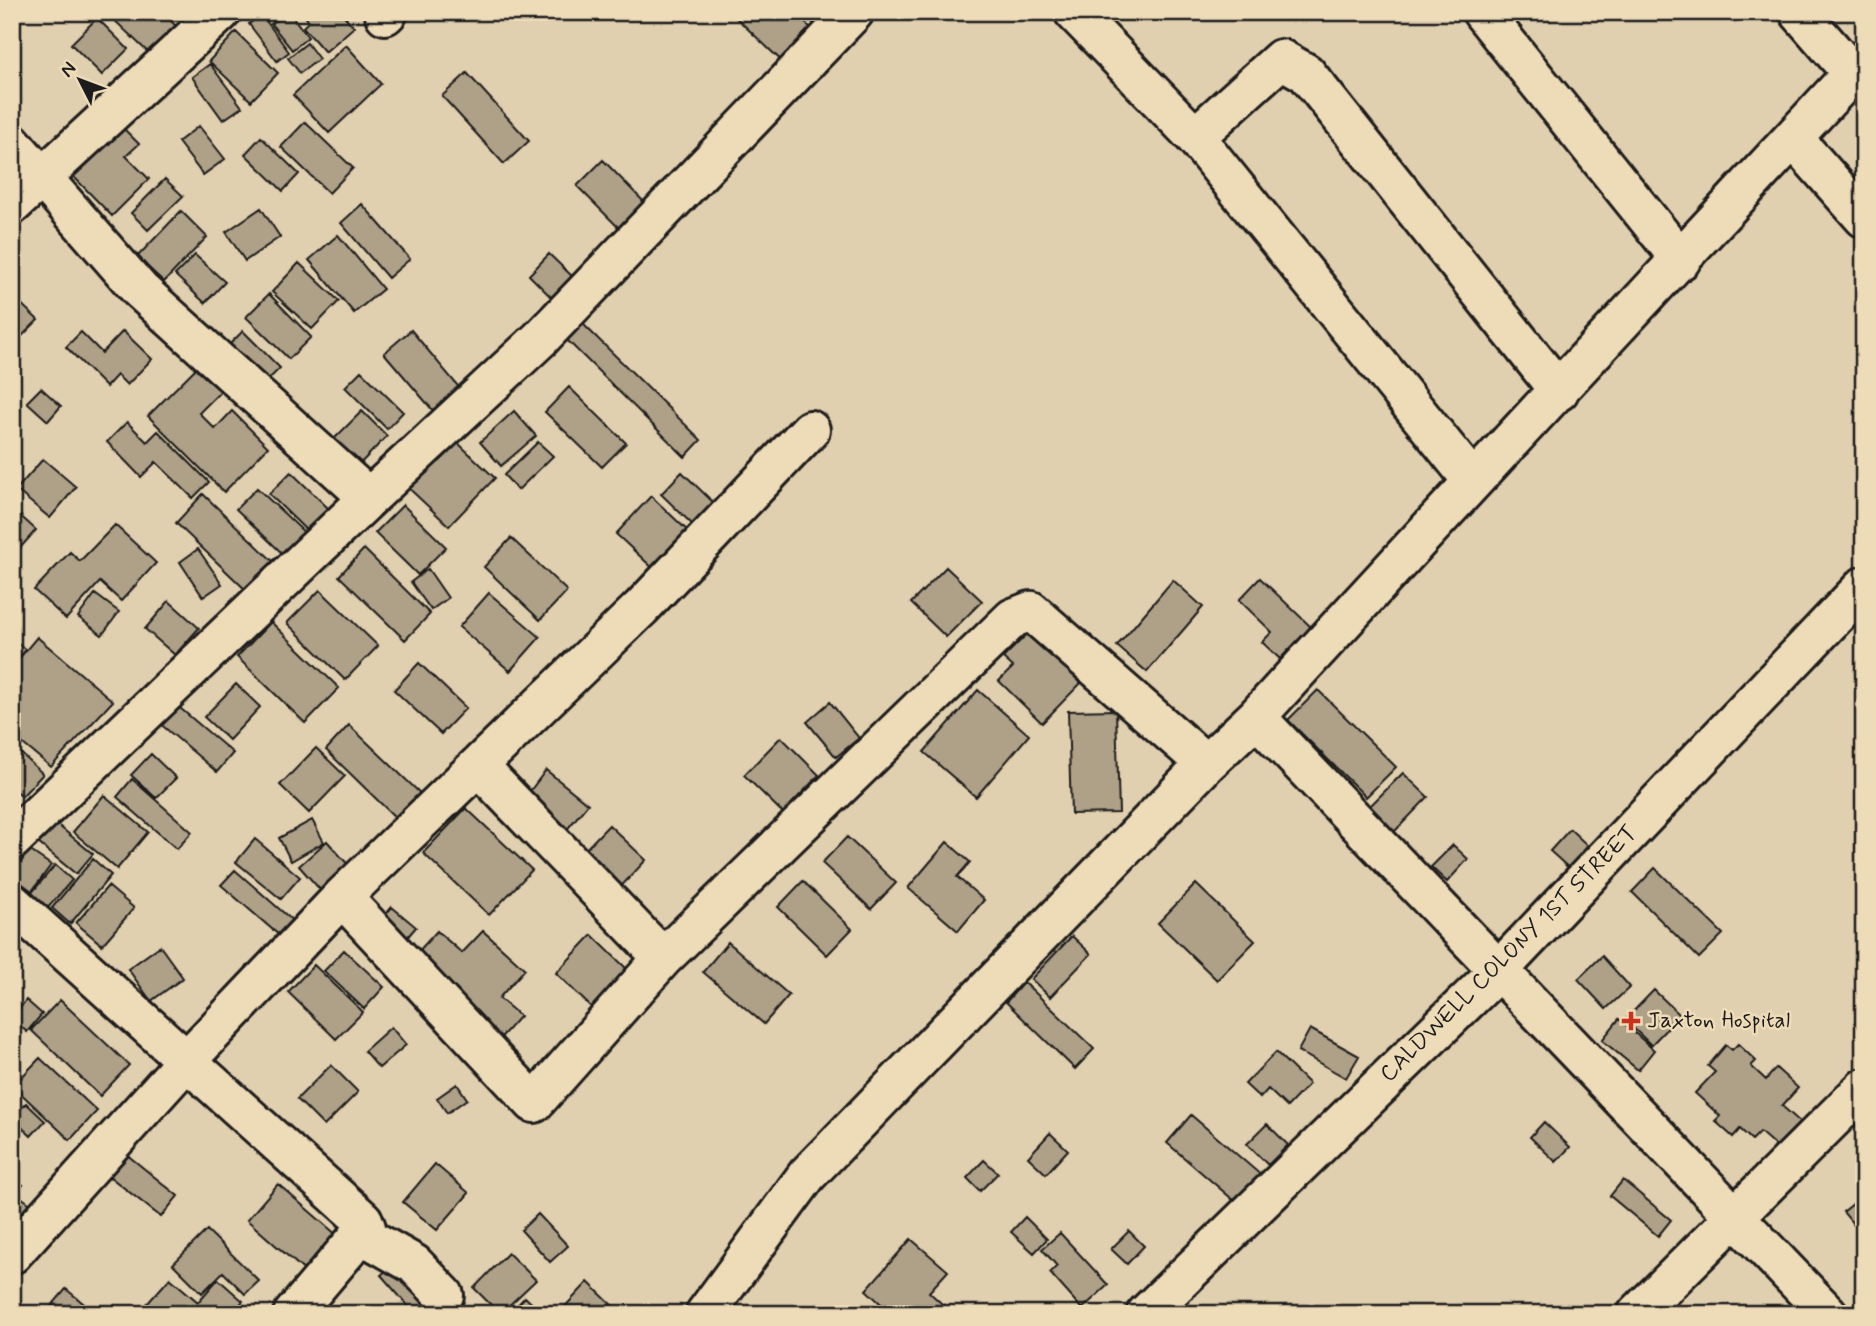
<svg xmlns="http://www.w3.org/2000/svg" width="1876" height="1326" font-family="Mynerve,sans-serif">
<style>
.building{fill:#aea188;stroke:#1c1c1c;stroke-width:2}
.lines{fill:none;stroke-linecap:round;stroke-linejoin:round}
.street-casing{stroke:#1c1c1c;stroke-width:44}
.street{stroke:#eedbb8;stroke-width:38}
.poi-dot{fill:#c8321e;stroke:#eedbb8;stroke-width:2.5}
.labels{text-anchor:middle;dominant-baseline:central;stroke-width:5;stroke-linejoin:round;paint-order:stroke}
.street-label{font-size:23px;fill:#1c1c1c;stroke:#eedbb8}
.poi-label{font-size:23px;fill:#1c1c1c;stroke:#eedbb8;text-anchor:start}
</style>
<rect width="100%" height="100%" fill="#e1d0af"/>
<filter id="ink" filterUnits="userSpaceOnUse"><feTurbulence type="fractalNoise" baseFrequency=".0143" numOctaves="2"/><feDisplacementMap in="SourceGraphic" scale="14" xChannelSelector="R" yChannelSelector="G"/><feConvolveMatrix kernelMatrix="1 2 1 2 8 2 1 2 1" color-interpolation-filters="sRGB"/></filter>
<g filter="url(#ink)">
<path class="building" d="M113,12h49l18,18 -26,28 -44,-42z
M285,12h4l19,25 -16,13 -21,-26z
M301,12h40l13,15 -29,25 -22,-25 6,-6z
M730,12h64l24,23 -30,32z
M804,12h38l-21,20z
M261,14l28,38 -12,9 -28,-37z
M97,18l31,31 -26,26 -31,-31z
M236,32l42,41 -27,28 -42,-40z
M307,43l12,16 -19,14 -12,-15z
M346,45l35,39 -52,49 -36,-38z
M210,64l32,43 -19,13 -31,-43z
M467,73l62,68 -25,23 -62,-68z
M305,122l48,46 -24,25 -48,-46z
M199,126l26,33 -22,16 -25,-33z
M122,127l17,17 -13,12 23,23 -37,37 -40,-41z
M261,137l38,37 -16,17 -38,-37z
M603,160l44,45 -25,26 -45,-45z
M165,179l18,17 -35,34 -17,-17z
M362,204l48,55 -22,19 -47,-55z
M261,208l19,29 -35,24 -19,-29z
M181,211l26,26 -43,45 -27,-25z
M338,235l45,54 -29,24 -45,-53z
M549,254l26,25 -21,21 -25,-25z
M195,255l30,27 -20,21 -30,-28z
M299,263l40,38 -27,28 -40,-37z
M269,294l42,43 -22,22 -43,-42z
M12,295l26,25 -26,26z
M583,324l118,116 -16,17 -118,-117z
M411,330l52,62 -27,22 -52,-61z
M123,331l29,28 -25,26 -10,-10 -11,12 -40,-40 15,-15 21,21z
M243,331l37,37 -21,21 -37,-37z
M198,366l24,24 -23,23 16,16 17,-18 36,36 -44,45 -76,-76z
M361,371l42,41 -16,17 -42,-42z
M569,387l57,56 -24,24 -57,-55z
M41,388l20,18 -13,15 -21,-19z
M362,411l25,25 -36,37 -26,-25z
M514,411l22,25 -35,30 -21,-24z
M127,422l20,20 11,-11 51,51 -16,16 -37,-36 -15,15 -34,-35z
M538,442l15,14 -35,34 -14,-15z
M458,443l37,35 -46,48 -50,-47 28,-30 13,12z
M43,459l33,28 -26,31 -34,-28z
M291,472l39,38 -22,22 -39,-38z
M682,472l34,33 -21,22 -34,-33z
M257,488l49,46 -21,22 -49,-47z
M203,494l75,72 -27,29 -75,-72z
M651,496l40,38 -35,37 -40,-37z
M403,505l43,42 -28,28 -43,-42z
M16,512l20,18 -24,27v-41z
M115,525l41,38 -35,38 -21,-19 -34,37 -32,-29 36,-38 10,9z
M511,538l56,53 -27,29 -56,-53z
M198,549l24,35 -19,13 -23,-35z
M364,549l66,65 -25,26 -66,-64z
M946,567l36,34 -36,36 -35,-34z
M428,569l20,29 -17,12 -20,-28z
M1260,578l51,49 -31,32 -18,-17 10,-10 -33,-32z
M1173,580l30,27 -56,65 -30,-26z
M320,590l58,56 -33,34 -58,-57z
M489,593l51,44 -30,34 -51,-44z
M95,594l24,18 -17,23 -24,-18z
M169,601l30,27 -24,27 -30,-26z
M271,622l68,66 -34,35 -68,-66z
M1029,632l52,51 -39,40 -43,-42 14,-14 -10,-9z
M37,637l76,64 -62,66 -39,-32v-68z
M12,638l14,12 -14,15z
M419,663l47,45 -25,26 -47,-44z
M236,684l24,23 -31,33 -25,-23z
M978,690l51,45 -53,62 -52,-45z
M1318,690l78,77 -30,30 -78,-77z
M830,702l29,36 -23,19 -29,-35z
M174,703l59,50 -16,19 -59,-50z
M1116,710l3,103 -48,1 -3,-103z
M349,725l74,71 -24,25 -73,-71z
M781,737l38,38 -36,38 -39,-38z
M12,745l31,29 -21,22 -10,-9z
M316,748l29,28 -36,37 -29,-28z
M151,754l25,24 -20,20 -25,-23z
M546,770l42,34 -23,28 -41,-33z
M1403,773l25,24 -34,35 -26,-24z
M132,779l60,53 -15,17 -60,-52z
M104,795l44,37 -31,37 -44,-37z
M466,808l66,62 -43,45 -66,-62z
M312,820l12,22 -33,19 -12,-23z
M54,822l39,32 -17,20 -39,-32z
M609,825l37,35 -35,37 -37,-36z
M1570,829l21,20 -20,21 -21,-19z
M847,837l49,46 -25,26 -49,-46z
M255,839l45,38 -19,22 -45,-37z
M327,841l24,27 -28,25 -24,-27z
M947,842l23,20 -13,15 27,23 -26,31 -50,-43z
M1453,845l15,14 -21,23 -16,-15z
M29,850l22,15 -19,26 -20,-15z
M93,859l18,16 -41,49 -18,-16z
M55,865l17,15 -26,30 -17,-14z
M1655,868l68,66 -24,24 -67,-66z
M235,870l58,51 -13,15 -59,-51z
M803,881l49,48 -25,26 -49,-48z
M1196,884l59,57 -38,39 -59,-57z
M108,886l26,22 -32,37 -26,-22z
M392,907l24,20 -11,13 -24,-20z
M437,931l25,22 21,-22 42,38 -26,29 21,18 -24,27 -89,-79z
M592,935l37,36 -36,38 -37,-36z
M1072,936l19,18 -41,43 -19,-18z
M728,942l61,53 -25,29 -61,-52z
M160,946l23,32 -32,23 -23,-32z
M344,950l40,37 -20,22 -40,-38z
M1602,956l28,31 -24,22 -28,-30z
M314,965l49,47 -27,27 -48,-47z
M1024,982l70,67 -19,20 -69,-67z
M1654,990l26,25 -29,30 -26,-25z
M26,1000l16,14 -15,18 -15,-13z
M60,1000l69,65 -29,31 -69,-66z
M1619,1019l35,31 -16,20 -36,-30z
M391,1027l15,18 -27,23 -15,-17z
M1310,1029l49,27 -13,22 -48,-27z
M1738,1044l18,17 -5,5 15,14 10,-12 22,20 -16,18 18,16 -23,25 -17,-15 -8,8 -12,-11 -7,8 -18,-16 5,-5 -25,-23 20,-21 -7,-6 18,-21 6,5z
M1276,1052l33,32 -22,23 -19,-18 -8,9 -15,-14z
M40,1058l57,53 -27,29 -57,-54z
M331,1065l27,27 -34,34 -27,-27z
M457,1084l10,15 -20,14 -10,-15z
M26,1103l19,18 -14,15 -19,-18z
M1191,1115l71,61 -24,28 -71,-61z
M1544,1122l26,25 -14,15 -26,-25z
M1267,1124l21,21 -20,20 -21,-21z
M1050,1133l18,17 -22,24 -18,-17z
M126,1154l52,42 -17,21 -52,-41z
M984,1160l14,13 -18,18 -13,-13z
M435,1164l34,29 -32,37 -34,-28z
M12,1176l11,9 -11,13z
M1623,1180l48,40 -13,16 -48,-40z
M278,1184l60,52 -32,36 -59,-52z
M18,1195l18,13 -24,30v-35z
M1864,1195v42l-21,-25z
M538,1214l30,32 -18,16 -29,-32z
M1025,1217l22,22 -13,14 -23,-21z
M207,1230l52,51 -14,13 -22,-22 -21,21 -29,-29z
M1129,1231l15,15 -17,18 -16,-15z
M1060,1233l48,52 -26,24 -32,-36 7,-7 -15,-17z
M911,1239l37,32 -19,21 24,22h-61l-26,-24z
M508,1253l28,27 -36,34 -26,-26z
M399,1259l36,41 -15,14h-5l-34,-39z
M170,1278l28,24 20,-23 25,22 -11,13h-29l-5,-5 -4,5h-36l-11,-10z
M588,1282l33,32h-63z
M66,1289l28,23 -1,2h-40l-5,-4z
M525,1297l18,17h-34z"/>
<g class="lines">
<defs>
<path id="street" d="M1074,12l121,125 86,-78 25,14 253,318
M1482,12l199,248
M1799,12l53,61
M385,15l3,-3
M1195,137l277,343
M1794,139l70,79
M12,143l128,147 229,208
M12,205l209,-193
M479,767l184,191
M12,840l357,-342 171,-159 314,-327
M342,897l192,206 129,-145 350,-340 18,-7 175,153
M12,903l351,317 3,8 -73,86
M361,1234l53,30 30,31
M12,1254l175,-194 155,-163 299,-289 169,-178
M705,1314l102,-139 399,-411 50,-47
M1146,1314l351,-342 367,-386
M1637,1314l227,-226
M1828,1314l-572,-597c201,-220 405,-437 608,-656"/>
</defs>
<use href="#street" class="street-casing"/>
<use href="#street" class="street"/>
</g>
</g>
<path class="poi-dot" d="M1627.5 1010.5h7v7h7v7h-7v7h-7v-7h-7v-7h7z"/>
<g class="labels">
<g class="street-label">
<text transform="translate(1509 954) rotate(-45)">CALDWELL COLONY 1ST STREET</text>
</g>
<g class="poi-label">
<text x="1647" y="1021">Jaxton Hospital</text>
</g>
</g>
<rect width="1876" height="1326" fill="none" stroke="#eedbb8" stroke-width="42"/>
<rect x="21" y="21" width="1834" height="1284" fill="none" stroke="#1c1c1c" stroke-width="2.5" filter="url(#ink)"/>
<g transform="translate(80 80) rotate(312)" stroke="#eedbb8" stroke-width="5" paint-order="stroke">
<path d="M0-5L12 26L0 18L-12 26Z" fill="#1c1c1c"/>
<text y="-10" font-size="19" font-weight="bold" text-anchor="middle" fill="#1c1c1c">N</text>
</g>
</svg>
